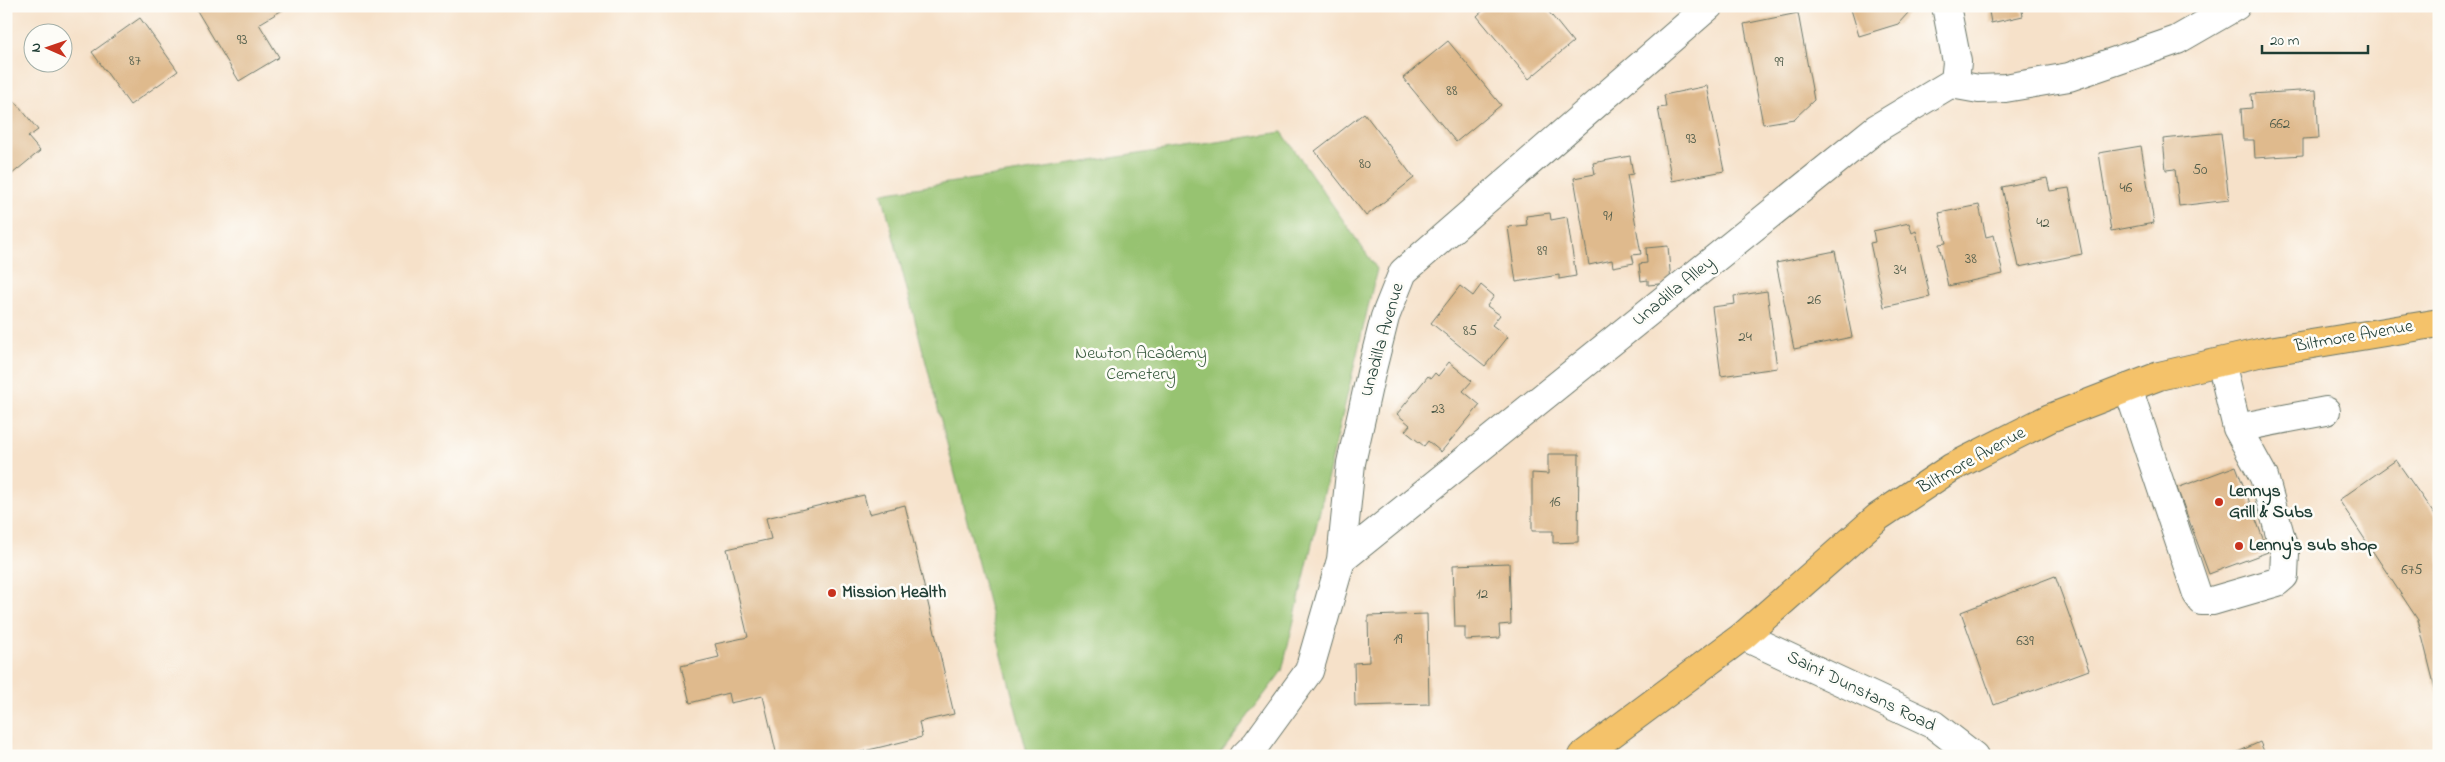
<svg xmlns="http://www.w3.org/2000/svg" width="2445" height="762" font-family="'Indie Flower',sans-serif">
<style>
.green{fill:#97c371;stroke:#5b8052}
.building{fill:#dfba8d}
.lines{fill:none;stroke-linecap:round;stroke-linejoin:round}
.minor-casing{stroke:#6a7668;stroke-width:30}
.major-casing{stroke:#6a7668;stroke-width:30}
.minor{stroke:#fff;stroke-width:28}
.major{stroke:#f4c26a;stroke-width:28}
.poi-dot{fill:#c8321e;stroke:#fdfcf7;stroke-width:2}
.labels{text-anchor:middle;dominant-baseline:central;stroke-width:5;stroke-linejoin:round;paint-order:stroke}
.number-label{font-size:15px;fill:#4f5c4a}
.street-label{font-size:18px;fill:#1f3d34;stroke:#fdfcf7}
.park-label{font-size:18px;fill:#3d5e43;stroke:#fdfcf7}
.poi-label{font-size:18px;font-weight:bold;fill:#1f3d34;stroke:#fdfcf7;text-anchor:start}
</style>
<rect width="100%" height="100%" fill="#fdfcf7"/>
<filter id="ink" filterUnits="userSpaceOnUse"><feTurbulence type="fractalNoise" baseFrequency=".02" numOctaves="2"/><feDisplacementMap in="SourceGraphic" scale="10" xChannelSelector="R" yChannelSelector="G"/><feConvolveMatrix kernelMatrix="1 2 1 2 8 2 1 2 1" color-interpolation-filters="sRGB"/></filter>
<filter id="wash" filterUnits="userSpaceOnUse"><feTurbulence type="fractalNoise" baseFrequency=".0096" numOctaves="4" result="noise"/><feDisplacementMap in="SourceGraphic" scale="20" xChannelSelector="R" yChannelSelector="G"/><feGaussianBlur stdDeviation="1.12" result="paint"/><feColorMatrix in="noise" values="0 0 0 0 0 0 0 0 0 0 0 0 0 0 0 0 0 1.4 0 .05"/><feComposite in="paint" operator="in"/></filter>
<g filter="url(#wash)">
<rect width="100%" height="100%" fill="#f6e1c9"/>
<path class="green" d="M1282,132l95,137 -95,402 -64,85h-190l-146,-563z"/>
<g id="blocks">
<path class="building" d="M201,6h88l-30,18 20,33 -40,24 -43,-72z
M1488,6h56l29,36 -44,37 -52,-63z
M1850,6h56l2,7 -10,11 -39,12z
M1988,6h33l2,10 -32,7z
M1798,13l16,87 -20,19 -31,5 -19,-100z
M140,18l38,53 -48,34 -38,-53z
M1448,41l53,64 -45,37 -53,-64z
M1707,86l17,85 -52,10 -14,-73 8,-1 -2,-12z
M2316,90l3,48 -16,1v16l-48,3 -1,-18h-11l-2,-31 11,-1 -1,-14z
M15,101l23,29 -10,7 12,14 -34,28v-70z
M1364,113l50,65 -48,38 -51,-65z
M2221,133l8,67 -50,6 -4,-37 -9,1 -3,-31z
M2141,146l13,77 -43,8 -12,-78z
M1630,156l3,18 -6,1 14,79 -9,1 2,8 -21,4 -1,-7 -23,5 -15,-87 21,-4 -2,-11z
M2047,178l3,13 19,-3 13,66 -63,13 -17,-80z
M1979,205l7,32 8,-2 9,39 -55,12 -9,-42 7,-1 -7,-30z
M1550,213l1,7 16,-3 9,59 -17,3v-4l-43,7 -8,-55 19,-2 -1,-9z
M1909,223l3,10 4,-2 14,66 -46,10 -14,-64 5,-1 -2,-11z
M1668,246l3,37 -23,2v-5l-7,1 -2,-17 8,-1 -1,-15z
M1835,251l17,86 -58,12 -18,-86z
M1481,285l13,11 -7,10 13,9 -8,10 16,12 -23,29 -54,-43 29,-37 13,10z
M1767,291l10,77 -56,8 -9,-69 23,-3 -1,-8z
M1449,362l23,19 -9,10 17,14 -39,47 -13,-11 -4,5 -19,-15 5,-6 -13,-11 31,-38 3,2 4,-5 3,3z
M1548,454h31l-1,88 -25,1v-12h-21v-58l16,1z
M2396,460l43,61v183l-21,-84 -79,-120z
M2236,466l32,86 -59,22 -32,-86z
M864,495l5,19 36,-9 49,209 -35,8 3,15 -78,19h-67l-14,-60 -33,7 -2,-10 -38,10 -9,-37 38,-9 -4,-13 33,-7 -21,-88 44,-10 -5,-21z
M1509,563l2,61 -12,1 1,13 -35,2v-13h-10l-2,-62z
M2055,576l34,94 -95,35 -33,-93z
M1427,614l2,90 -74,2 -1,-43 15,-1 -1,-46z
M2260,742l6,14h-37z"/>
</g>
</g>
<g filter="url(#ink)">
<use href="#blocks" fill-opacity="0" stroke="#6a7668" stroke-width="1"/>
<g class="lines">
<defs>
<path id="minor" d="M1951,84l28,5 26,-1 64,-11 108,-37 59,-34
M2221,362l16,66 89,-17
M2128,388l69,206 5,7h10l65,-19 7,-6 1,-23 -21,-76 -27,-49
M1341,560l536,-432 78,-47 2,-19 -11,-56
M1743,636l191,89 40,31
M1244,756l12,-12 53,-73 32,-111 10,-97 20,-90 14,-56 18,-45 306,-266"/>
<path id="major" d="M1582,756l161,-120 135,-119 73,-49 99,-50 109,-42 104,-24 176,-29"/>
</defs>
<use href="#minor" class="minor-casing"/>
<use href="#major" class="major-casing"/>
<use href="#minor" class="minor"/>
<use href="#major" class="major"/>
</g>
</g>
<g class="poi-dot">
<circle cx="2219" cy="502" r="5"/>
<circle cx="2239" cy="546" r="5"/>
<circle cx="832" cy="593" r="5"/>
</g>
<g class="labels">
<g class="number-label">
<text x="242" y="40">93</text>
<text x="135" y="61">87</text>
<text x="1779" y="62">99</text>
<text x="1452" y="91">88</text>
<text x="2280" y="124">662</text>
<text x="1691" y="139">93</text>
<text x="1365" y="164">80</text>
<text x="2200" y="170">50</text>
<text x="2126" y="188">46</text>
<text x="1608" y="216">91</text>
<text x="2043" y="223">42</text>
<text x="1542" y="251">89</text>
<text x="1971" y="259">38</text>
<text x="1900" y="270">34</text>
<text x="1814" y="300">26</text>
<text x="1470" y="331">85</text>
<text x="1745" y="337">24</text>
<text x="1438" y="409">23</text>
<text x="1555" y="502">16</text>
<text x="2412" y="570">675</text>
<text x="1482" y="594">12</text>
<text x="1398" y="639">19</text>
<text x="2025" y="641">639</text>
</g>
<g class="street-label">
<text transform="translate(1674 292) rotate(-39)">Unadilla Alley</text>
<text transform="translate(2354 337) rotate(-10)">Biltmore Avenue</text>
<text transform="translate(1383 340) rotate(-74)">Unadilla Avenue</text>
<text transform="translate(1972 461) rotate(-29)">Biltmore Avenue</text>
<text transform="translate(1861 692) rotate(26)">Saint Dunstans Road</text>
</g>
<g class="park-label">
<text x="1141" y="354">Newton Academy<tspan x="1141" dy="21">Cemetery</tspan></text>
</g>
<g class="poi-label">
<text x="2229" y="492">Lennys<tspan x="2229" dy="21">Grill &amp; Subs</tspan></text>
<text x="2249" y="546">Lenny's sub shop</text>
<text x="842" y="593">Mission Health</text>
</g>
</g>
<rect width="2445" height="762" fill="none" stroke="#fdfcf7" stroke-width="25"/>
<g transform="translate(48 48) rotate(272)"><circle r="24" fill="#fdfcf7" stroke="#a4b0a9"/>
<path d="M0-4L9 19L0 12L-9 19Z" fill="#c8321e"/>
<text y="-8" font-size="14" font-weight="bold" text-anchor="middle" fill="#1f3d34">N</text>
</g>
<path d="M2262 45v8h106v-8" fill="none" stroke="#1f3d34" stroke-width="2.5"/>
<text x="2270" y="45" font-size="15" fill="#1f3d34" stroke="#fdfcf7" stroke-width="4" paint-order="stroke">20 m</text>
</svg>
